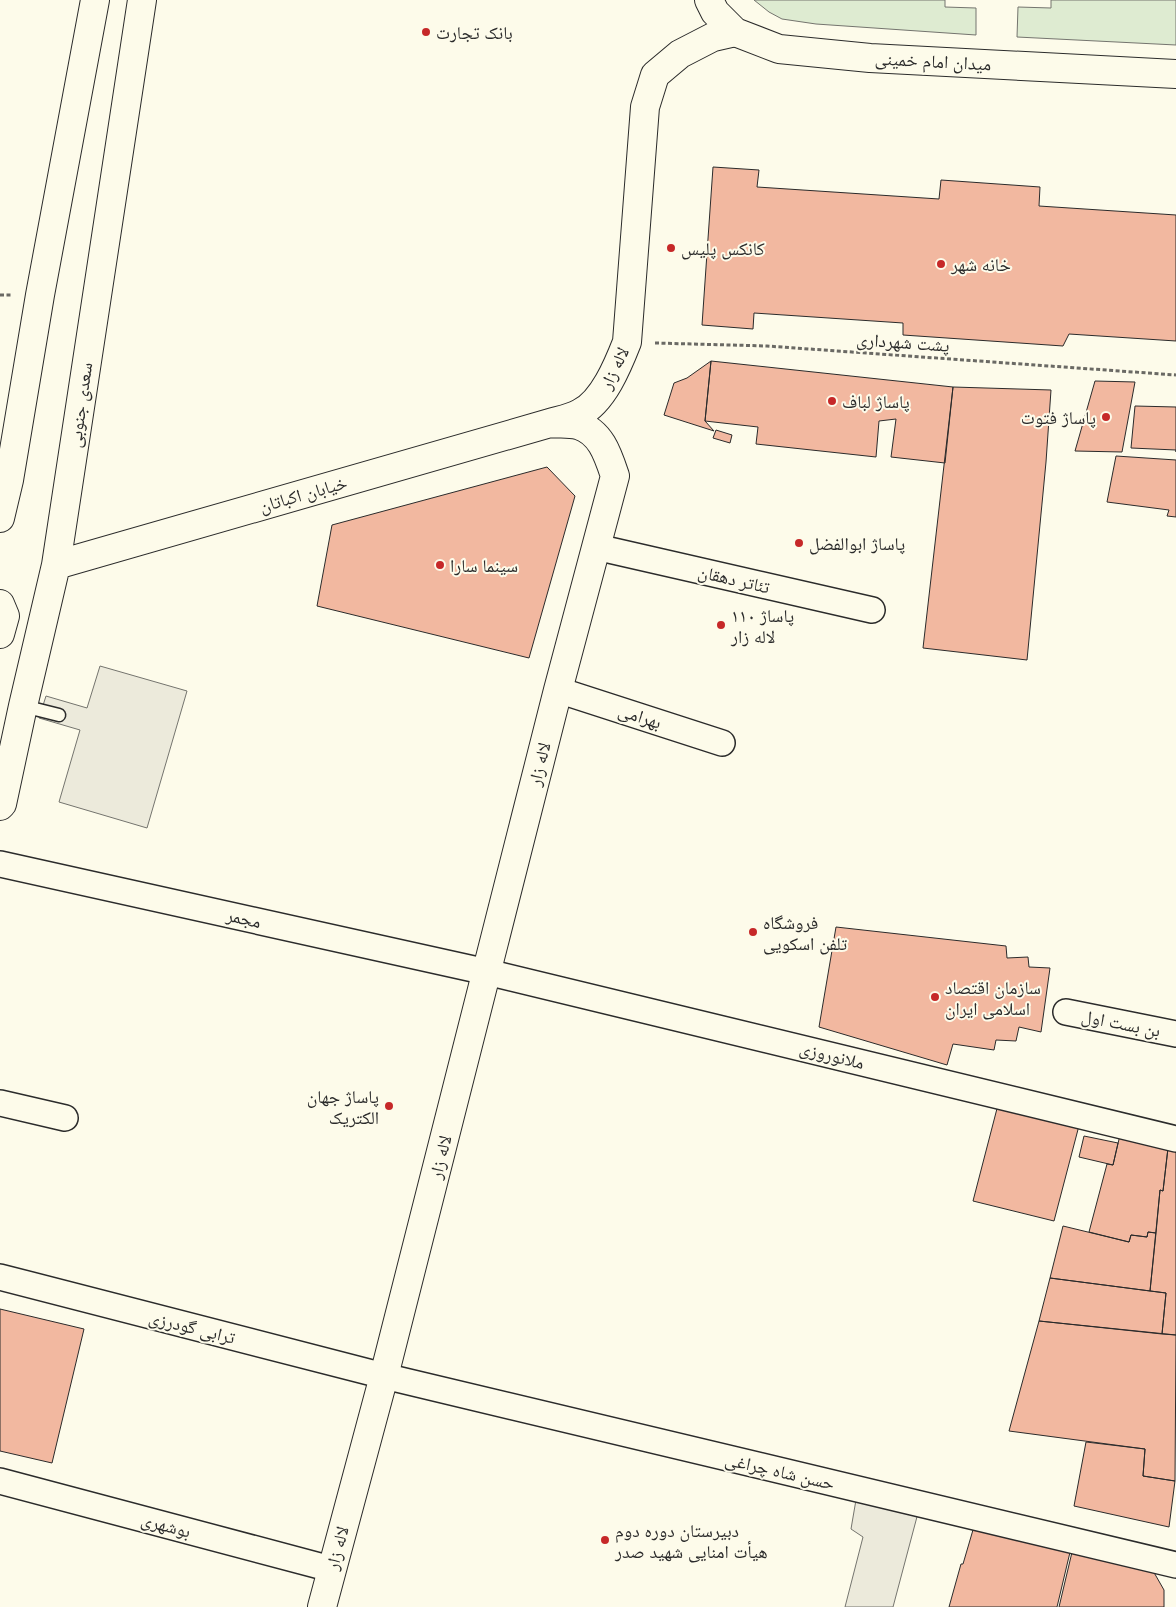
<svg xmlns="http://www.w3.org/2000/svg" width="1176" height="1607" font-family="Poppins,'Noto Naskh Arabic',sans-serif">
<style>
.green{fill:#deebd1;stroke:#74746e}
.parking{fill:#eceadb;stroke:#74746e}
.building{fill:#f2b8a0;stroke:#2b2b2b}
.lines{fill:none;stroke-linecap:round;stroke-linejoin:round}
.service-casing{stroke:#2b2b2b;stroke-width:15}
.minor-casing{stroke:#2b2b2b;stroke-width:28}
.secondary-casing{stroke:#2b2b2b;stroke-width:30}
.primary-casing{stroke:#2b2b2b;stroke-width:30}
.path{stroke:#6a6964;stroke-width:3;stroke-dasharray:4 2.5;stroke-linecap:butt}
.service{stroke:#fdfbea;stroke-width:12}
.minor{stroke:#fdfbea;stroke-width:25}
.secondary{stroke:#fdfbea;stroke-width:28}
.primary{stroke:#fdfbea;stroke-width:28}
.poi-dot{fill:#c62828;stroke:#fdfbea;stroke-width:2}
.labels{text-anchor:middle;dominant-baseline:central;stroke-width:4;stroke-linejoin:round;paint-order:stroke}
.poi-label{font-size:18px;fill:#2b2b2b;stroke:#fdfbea;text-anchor:start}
.street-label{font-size:18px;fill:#2b2b2b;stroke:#fdfbea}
</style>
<rect width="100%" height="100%" fill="#fdfbea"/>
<path class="green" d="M754,0h191v7l31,1v27l-160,-11 -34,-5 -13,-7z
M1051,0h125v45l-159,-8 1,-30 33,1z"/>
<path class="parking" d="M100,666l87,25 -40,137 -88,-26 21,-72 -41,-12 7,-22 41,12z
M857,1494l61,19 -25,94h-48l18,-70 -12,-8z"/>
<path class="building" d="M713,167l46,3 -2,17 182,12 2,-19 99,7 -1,19 137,9v126l-107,-7 -6,12 -160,-11v-12l-149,-10 -1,16 -51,-4z
M711,361l-6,60 9,10 -50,-16 10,-32 13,-5z
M711,361l242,26 -8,76 -54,-6 5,-38 -17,2 -3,36 -120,-13 2,-17 -53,-6z
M1095,381l40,1 -13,70 -47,-1z
M953,387l98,3 -5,72 -19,198 -104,-12z
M1135,406l41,1v45v-2l-45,-2z
M716,430l16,5 -2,8 -17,-5z
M1116,456l60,4v57l-9,-1 2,-6 -62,-8z
M547,467l28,29 -46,162 -212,-52 15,-81z
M836,927l170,19 1,12 21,-1 1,10 21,1 -9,64 -22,-5 -3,14 -20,-1 -2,10 -41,-6 -6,21 -128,-38z
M1000,1097l81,21 -27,103 -81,-20z
M1120,1135l48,13 -5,43 -3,-1 -4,43 -8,-1 -1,5 -16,-2 -2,7 -40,-10 18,-68 6,1z
M1084,1136l34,7 -5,22 -34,-8z
M1168,1148l8,2v185l-14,-1 4,-41 -16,-2 10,-101 3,1z
M1063,1226l66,16 2,-7 16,2 1,-5 8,1 -6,58 -100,-13z
M1050,1278l116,15 -4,41 -123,-13z
M0,1309l84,20 -32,134 -52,-12z
M1039,1321l137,14 -1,146 -32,-5 2,-27 -136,-18z
M1086,1442l59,7 -2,27 32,5 -6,46 -95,-21z
M975,1523l96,25 -14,59h-108l12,-43h2z
M1073,1548l79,21 12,21v17h-105z"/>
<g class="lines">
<defs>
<path id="service" d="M23,706l36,9"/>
<path id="minor" d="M596,547l276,63
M558,690l164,53
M0,864l487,108 689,167
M1066,1012l110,22
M0,1103l65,15
M0,1277l384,99 792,189
M0,1481l331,88"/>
<path id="secondary" d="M0,518l9,-38 31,-185 55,-295
M56,565l494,-142c10,-3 21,-5 30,-10 23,-11 38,-48 47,-71l18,-235 10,-32 25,-21 33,-17 22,-5
M0,604l5,12 -5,18
M0,806l2,-2 21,-98 33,-141 86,-565
M322,1607l62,-231 174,-686 57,-214c-7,-21 -14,-44 -37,-51 -9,-2 -19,-1 -28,-2"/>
<path id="primary" d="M709,0l6,12 20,20 44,17 91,9 306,16"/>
</defs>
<use href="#service" class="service-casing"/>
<use href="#minor" class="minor-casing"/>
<use href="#secondary" class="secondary-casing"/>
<use href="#primary" class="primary-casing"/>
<path class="path" d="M0,295h12
M655,343l112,3 409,29"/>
<use href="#service" class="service"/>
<use href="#minor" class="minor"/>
<use href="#secondary" class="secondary"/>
<use href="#primary" class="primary"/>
</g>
<g class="poi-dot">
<circle cx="426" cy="32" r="5"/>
<circle cx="671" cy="248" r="5"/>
<circle cx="941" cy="264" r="5"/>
<circle cx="832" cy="401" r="5"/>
<circle cx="1106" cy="417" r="5"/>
<circle cx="799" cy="543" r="5"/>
<circle cx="440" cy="565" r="5"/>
<circle cx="721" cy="625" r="5"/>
<circle cx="753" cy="932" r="5"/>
<circle cx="935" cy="997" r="5"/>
<circle cx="389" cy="1106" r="5"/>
<circle cx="605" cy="1540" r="5"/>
</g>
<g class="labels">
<g class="poi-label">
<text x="436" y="32">بانک تجارت</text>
<text x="681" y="248">کانکس پلیس</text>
<text x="951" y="264">خانه شهر</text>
<text x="842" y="401">پاساژ لباف</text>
<text x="1096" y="417" text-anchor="end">پاساژ فتوت</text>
<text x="809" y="543">پاساژ ابوالفضل</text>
<text x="450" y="565">سینما سارا</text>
<text x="731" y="615">پاساژ ۱۱۰<tspan x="731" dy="21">لاله زار</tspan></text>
<text x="763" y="922">فروشگاه<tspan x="763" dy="21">تلفن اسکویی</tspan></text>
<text x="945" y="987">سازمان اقتصاد<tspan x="945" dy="21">اسلامی ایران</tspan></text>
<text x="379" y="1096" text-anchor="end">پاساژ جهان<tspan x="379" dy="21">الکتریک</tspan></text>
<text x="615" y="1530">دبیرستان دوره دوم<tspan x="615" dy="21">هیأت امنایی شهید صدر</tspan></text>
</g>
<g class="street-label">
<text transform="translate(933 61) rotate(3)">میدان امام خمینی</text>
<text transform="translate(903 342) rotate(4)">پشت شهرداری</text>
<text transform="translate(614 368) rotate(-64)">لاله زار</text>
<text transform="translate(80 405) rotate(-82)">سعدی جنوبی</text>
<text transform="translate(303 494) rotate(-16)">خیابان اکباتان</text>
<text transform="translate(734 579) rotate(13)">تئاتر دهقان</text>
<text transform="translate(640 716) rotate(18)">بهرامی</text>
<text transform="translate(539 764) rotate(-76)">لاله زار</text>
<text transform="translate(244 918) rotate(13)">مجمر</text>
<text transform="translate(1121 1023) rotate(11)">بن بست اول</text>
<text transform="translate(832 1055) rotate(14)">ملانوروزی</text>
<text transform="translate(440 1157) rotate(-76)">لاله زار</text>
<text transform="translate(192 1327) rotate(14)">ترابی گودرزی</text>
<text transform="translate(780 1471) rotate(13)">حسن شاه چراغی</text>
<text transform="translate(166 1525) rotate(15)">بوشهری</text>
<text transform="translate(337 1548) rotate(-75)">لاله زار</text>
</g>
</g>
</svg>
